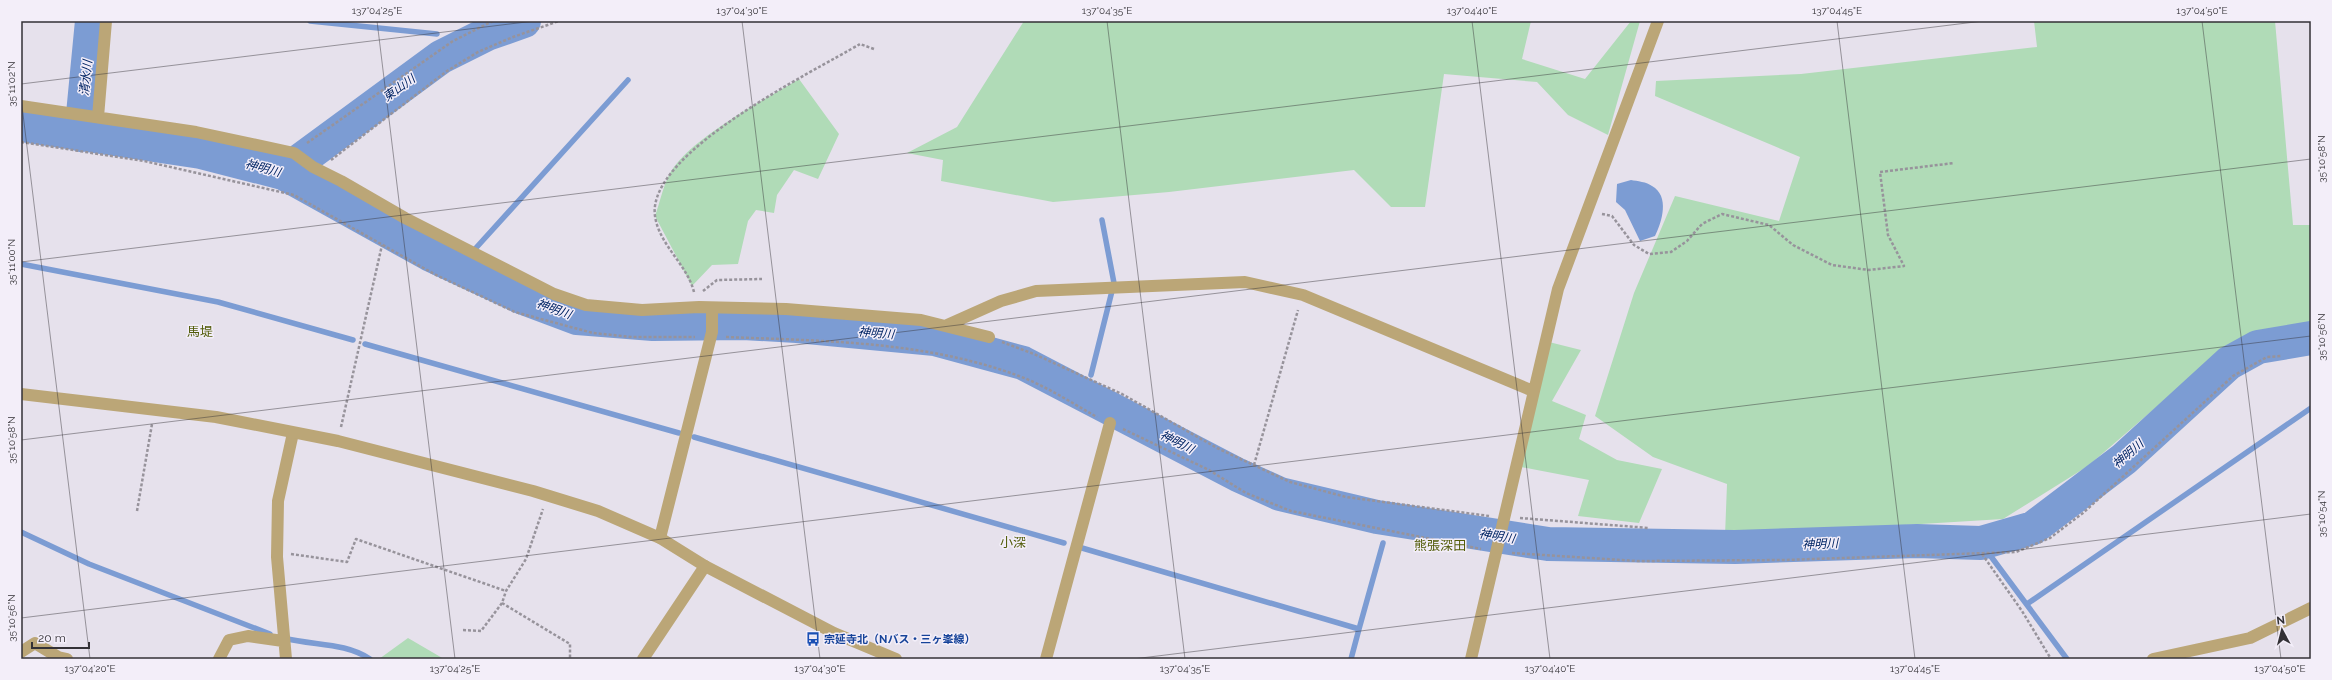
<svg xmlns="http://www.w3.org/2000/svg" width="2332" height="680" font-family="Raleway,'Noto Sans JP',sans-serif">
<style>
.green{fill:#b0dbb7}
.water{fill:#7c9cd3}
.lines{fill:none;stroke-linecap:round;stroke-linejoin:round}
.stream{stroke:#7c9cd3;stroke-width:5.5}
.river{stroke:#7c9cd3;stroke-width:34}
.path{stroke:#97939b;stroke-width:2.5;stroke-dasharray:3 2;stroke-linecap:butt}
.minor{stroke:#bba677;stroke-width:12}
.tertiary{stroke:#bba677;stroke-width:12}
.ticks{fill:none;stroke:#333136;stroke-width:1;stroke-opacity:0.45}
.labels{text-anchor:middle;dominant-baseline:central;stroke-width:3;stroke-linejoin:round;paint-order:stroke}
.transit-label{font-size:11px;font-weight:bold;fill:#164399;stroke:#f3eef9;text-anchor:start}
.water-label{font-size:12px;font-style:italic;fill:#012464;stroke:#f3eef9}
.quarter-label{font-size:13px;fill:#525c09;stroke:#f3eef9}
.neatline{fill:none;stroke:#333136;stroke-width:1.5}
.ticks-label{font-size:10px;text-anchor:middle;fill:#333136}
</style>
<rect width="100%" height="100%" fill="#e6e1ec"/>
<path class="green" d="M1024,21h507l-9,38 63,20 46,-58h9l-32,114 -40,-20 -31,-33 -93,-8 -19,133h-34l-37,-37 -185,22 -116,10 -112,-21 2,-21 -36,-7 50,-26z
M2034,21h241l18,204h18v103l-8,4 -51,5 -84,60 -80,69 -85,53 -278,17 2,-52 -74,-27 -58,-41 39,-123 41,-97 104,25 21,-64 -145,-61 1,-15 145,-7 236,-27z
M799,79l40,55 -21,45 -24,-9 -17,25 -3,18 -18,-3 -8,11 -10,43 -26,1 -20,21 -37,-70c5,-14 8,-29 14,-41 18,-35 95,-75 130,-96z
M1545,341l36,9 -29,51 34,14 -7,24 38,21 45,9 -23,54 -61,-7 11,-36 -73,-14z
M408,638l36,21h-65z"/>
<path class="water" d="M1631,180c6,1 16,2 21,6 18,10 10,36 3,50l-15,5 -15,-31 -9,-8 1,-18z"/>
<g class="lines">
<path class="stream" d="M310,21l127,13
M475,249l153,-169
M21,264l197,38 135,38
M365,344l314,89
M1091,375l23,-92 -12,-63
M694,437l370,106
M21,532l68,32 181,70
M1981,543l86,116
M1082,548l277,81 -8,30
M2027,604l284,-196
M1359,629l24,-86
M284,638c30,8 60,4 86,21"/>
<path class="river" d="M21,125l180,27 82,21 146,81 92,43 56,21 76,6 90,-1 54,3 138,13 88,24 215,112 42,19 97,23 171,27 187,3 182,-6 64,2 52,-15 91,-69 105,-96 29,-16 53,-9
M81,135l11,-114
M283,173l158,-116 46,-23 37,-13"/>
<path class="path" d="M21,142l123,19 150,34 142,80 79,37 78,21 39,4h63
M307,143l146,-102 40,-20
M331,160l116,-89 31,-19 35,-15 46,-16
M1602,214l10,2 22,29 15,9 22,-2 16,-11 15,-17 20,-10 47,11 24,20 39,20 37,5 35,-4 -16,-31 -8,-63 74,-9
M703,291l14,-11 45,-1
M694,292c-7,-28 -35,-47 -39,-76 -9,-63 158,-144 205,-172l14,5
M726,337c99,4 199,4 293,39 27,10 53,27 78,41
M1002,342l32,12 88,40 95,54 73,34 56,15 143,19
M341,427l41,-182
M1123,429l86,41 37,23 45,18 190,38
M1254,465l44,-155
M137,511l15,-87
M1520,518l129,10
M1512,553l125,8 147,-1 232,-8 34,-14 33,-25 150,-137 34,-19 15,-1
M291,554l56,8 9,-23 150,52
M1982,554l40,57 29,48
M502,603l68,41v15
M463,630l18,1 21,-28 4,-12 20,-32 17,-50"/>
<path class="minor" d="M21,106l175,26 98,21 19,14 28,14 64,37 149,76 32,11 56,5 57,-3 87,2 135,11 68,17
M98,117l8,-96
M945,326l56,-25 35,-10 209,-9 58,13 230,96
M660,538l52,-206v-23
M21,652l14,-9 23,14 9,2
M219,659l10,-19 19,-4 35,5
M286,659l-9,-102 1,-56 15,-68
M643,659l62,-93
M1046,659l64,-236
M1471,659l87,-370 100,-268"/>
<path class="tertiary" d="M21,394l195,23 122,24 195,50 65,20 62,27 45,28 129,67 62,26
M2153,659l97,-21 61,-30"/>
</g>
<path class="ticks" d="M377,21l78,638M742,21l78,638M1107,21l78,638M1472,21l78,638M1837,21l78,638M2202,21l79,638M21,84l513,-63M21,98l69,561M21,262l1962,-241M21,440l2290,-281M21,618l2290,-282M1133,659l1178,-145"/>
<defs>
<symbol id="bus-bare" viewBox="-9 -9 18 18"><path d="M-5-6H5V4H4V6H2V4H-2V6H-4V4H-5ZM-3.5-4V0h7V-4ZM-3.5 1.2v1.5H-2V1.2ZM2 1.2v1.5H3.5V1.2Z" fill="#1a4fb4" stroke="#f3eef9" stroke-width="2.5" paint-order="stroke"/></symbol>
</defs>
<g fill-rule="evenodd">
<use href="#bus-bare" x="803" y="629" width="20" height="20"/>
</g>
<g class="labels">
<g class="transit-label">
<text x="824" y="639">宗延寺北（Nバス・三ヶ峯線）</text>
</g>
<g class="water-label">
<text transform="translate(86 78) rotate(-84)">清水川</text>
<text transform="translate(399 88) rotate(-36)">東山川</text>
<text transform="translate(263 168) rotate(15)">神明川</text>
<text transform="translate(554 309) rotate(20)">神明川</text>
<text transform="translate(876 333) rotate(5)">神明川</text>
<text transform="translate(1177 442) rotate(27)">神明川</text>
<text transform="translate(2128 454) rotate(-41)">神明川</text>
<text transform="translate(1497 536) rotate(9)">神明川</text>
<text transform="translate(1820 544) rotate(-2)">神明川</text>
</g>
<g class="quarter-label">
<text x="200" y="331">馬堤</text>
<text x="1013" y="542">小深</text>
<text x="1440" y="545">熊張深田</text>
</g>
</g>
<rect width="2332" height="680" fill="none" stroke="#f3eef9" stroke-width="44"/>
<g transform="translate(2282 630) rotate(353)" stroke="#f3eef9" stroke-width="3" paint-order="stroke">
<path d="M0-3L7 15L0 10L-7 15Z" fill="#333136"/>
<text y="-6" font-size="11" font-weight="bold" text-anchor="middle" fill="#333136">N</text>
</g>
<path d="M32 642v6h57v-6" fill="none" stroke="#333136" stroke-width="2"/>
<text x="38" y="642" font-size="12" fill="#333136" stroke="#f3eef9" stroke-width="3" paint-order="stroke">20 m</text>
<rect x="22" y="22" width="2288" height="636" class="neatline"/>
<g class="ticks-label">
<text x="377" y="14">137°04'25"E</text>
<text x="742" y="14">137°04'30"E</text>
<text x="1107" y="14">137°04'35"E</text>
<text x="1472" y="14">137°04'40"E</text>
<text x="1837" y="14">137°04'45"E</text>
<text x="2202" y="14">137°04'50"E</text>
<text transform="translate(11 84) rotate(-90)" y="4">35°11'02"N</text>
<text transform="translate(2321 159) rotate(-90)" y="4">35°10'58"N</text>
<text transform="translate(11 262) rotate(-90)" y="4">35°11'00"N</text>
<text transform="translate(2321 337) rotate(-90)" y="4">35°10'56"N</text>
<text transform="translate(11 440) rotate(-90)" y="4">35°10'58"N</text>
<text transform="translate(2321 514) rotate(-90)" y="4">35°10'54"N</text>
<text transform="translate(11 618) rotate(-90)" y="4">35°10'56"N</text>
<text x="90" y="672">137°04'20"E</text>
<text x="455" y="672">137°04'25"E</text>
<text x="820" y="672">137°04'30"E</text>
<text x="1185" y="672">137°04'35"E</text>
<text x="1550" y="672">137°04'40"E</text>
<text x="1915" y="672">137°04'45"E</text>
<text x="2280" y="672">137°04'50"E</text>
</g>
</svg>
